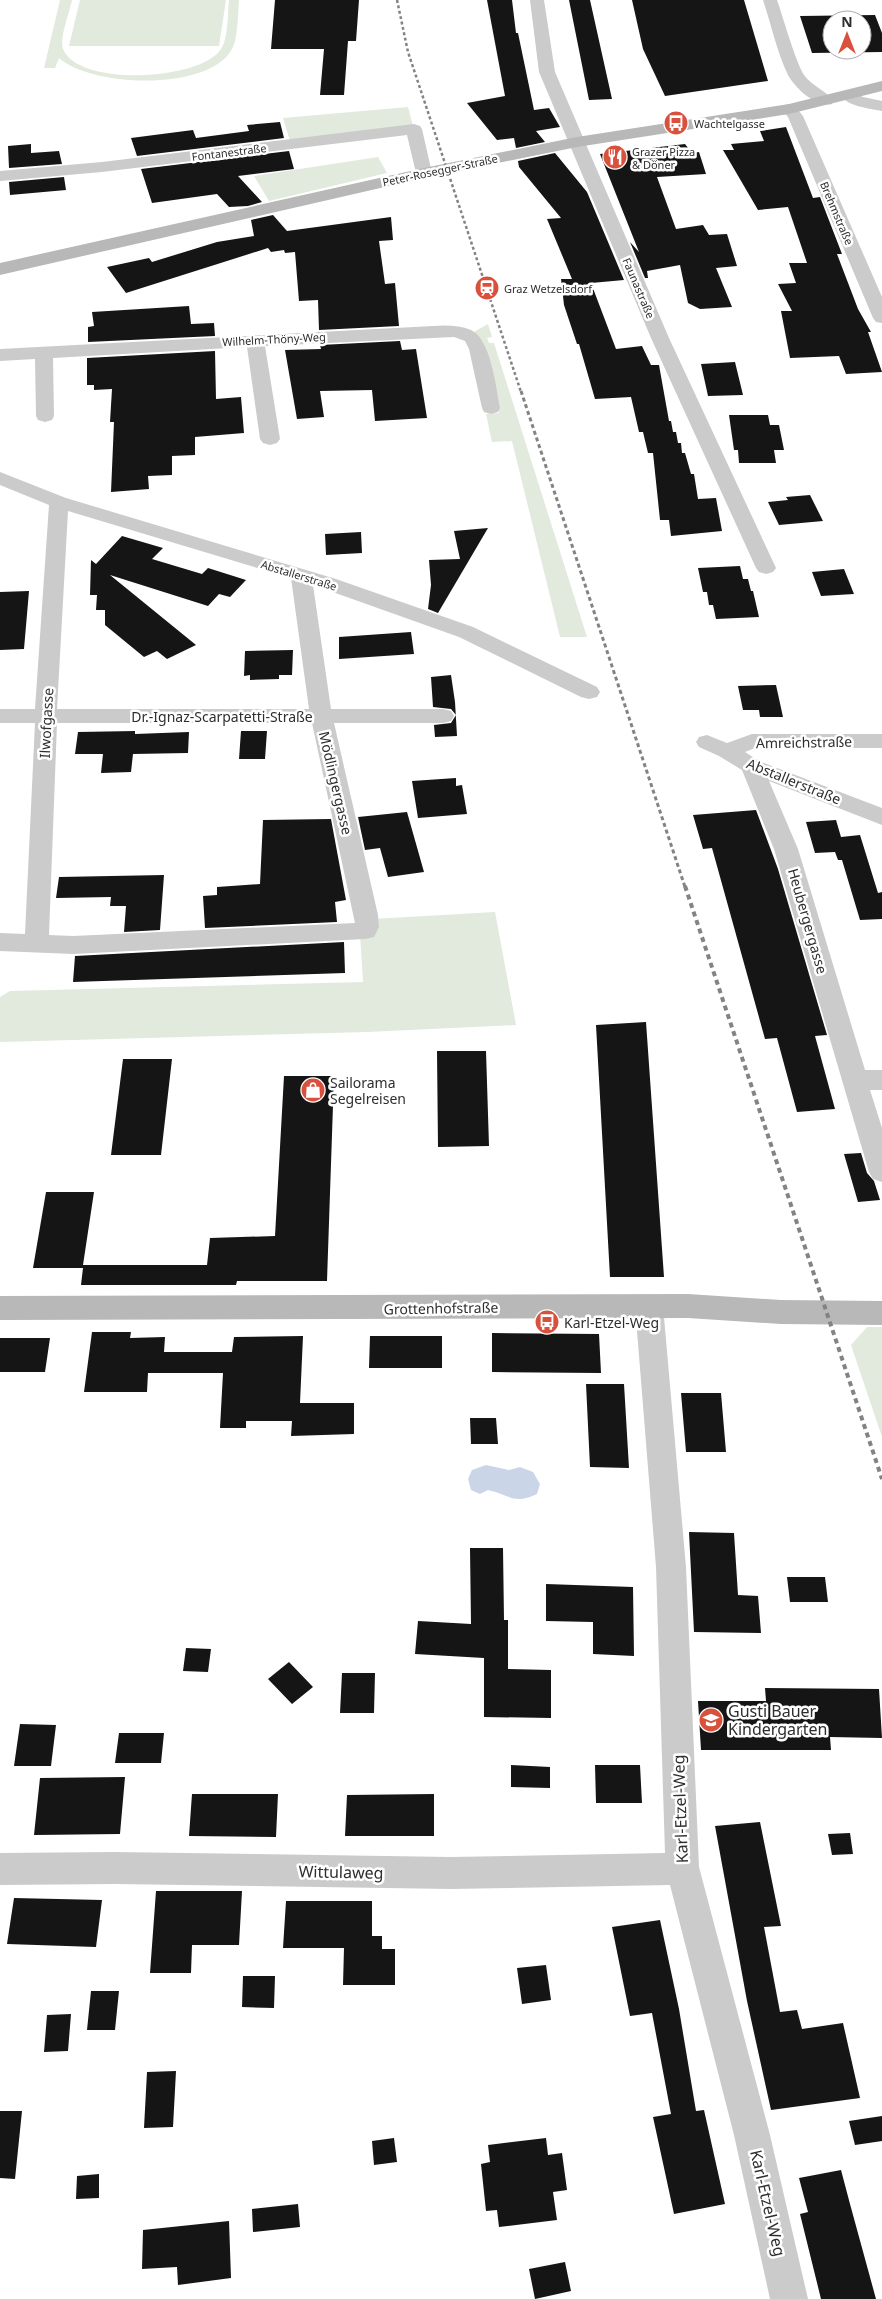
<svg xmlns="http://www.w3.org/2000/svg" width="882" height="2299" font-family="'Noto Sans',sans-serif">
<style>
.green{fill:#e1eadc}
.water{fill:#cad6e8}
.building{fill:#151515;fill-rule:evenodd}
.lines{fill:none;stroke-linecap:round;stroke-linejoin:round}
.minor{fill:#cbcbcb;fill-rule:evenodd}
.secondary{fill:#b8b8b8;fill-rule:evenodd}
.rail-far2{stroke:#838383;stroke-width:2.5;stroke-dasharray:3 2.5;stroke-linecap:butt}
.rail-far1{stroke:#838383;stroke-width:3;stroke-dasharray:4 3;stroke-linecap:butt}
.rail{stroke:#838383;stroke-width:4;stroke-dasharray:5 4;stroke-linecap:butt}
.labels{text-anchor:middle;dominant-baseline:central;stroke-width:5;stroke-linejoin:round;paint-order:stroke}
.far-poi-label{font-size:11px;fill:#2e2e2e;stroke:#fff;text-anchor:start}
.far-street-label{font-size:11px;fill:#2e2e2e;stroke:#fff}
.street-label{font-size:14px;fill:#2e2e2e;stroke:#fff}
.poi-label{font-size:14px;fill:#2e2e2e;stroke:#fff;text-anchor:start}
.near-poi-label{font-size:16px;fill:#2e2e2e;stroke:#fff;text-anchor:start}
.near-street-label{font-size:16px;fill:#2e2e2e;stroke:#fff}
</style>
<rect width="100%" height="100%" fill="#fff"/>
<path class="green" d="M60,0h12c-2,11 -13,39 -9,49 15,38 137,32 158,0 7,-9 7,-37 8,-49h10c-1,12 -1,39 -7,49 -23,43 -141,38 -173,9l-4,10h-11z
M80,0h146l-7,46h-150z
M408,107l5,19 -123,15 -7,-23z
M378,157l9,16 -118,28 -15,-25z
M488,324l4,13 -5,1 2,5h5l93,294h-27l-48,-196 -20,1 -6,-28 13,-1 -9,-34 -18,-46z
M495,912l21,113 -149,7 -367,10v-45l10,-6 353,-9 -3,-48 12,-15z
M867,1327h15v110l-31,-92z"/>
<path class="water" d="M486,1465l23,5 11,-3 13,5 7,12 -3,10c-23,11 -27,1 -49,-4l-8,4 -9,-4 -3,-11 4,-9z"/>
<path class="building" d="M275,0h84l-3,41h-8l-4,54h-24l4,-46h-53z
M487,0h25l4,33h2l16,77 15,-2 11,19 -24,4 9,11 -29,6 -2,-10 -17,2 -30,-37 38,-7z
M569,0h21l22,99 -23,1z
M632,0h112l24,81 -103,15 -22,-47z
M875,15l7,18v19l-70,1 -12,-37zM832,20h30v30h-30z
M280,122l4,16 -147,18 -6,-18 62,-8 3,8 53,-7 -2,-6z
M786,127l27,71 7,-1 22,57h-5l21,55 13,23h-3l14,40 -36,2 -7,-18 -49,2 -9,-47h11l-14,-27 18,-1 -7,-20h18l-19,-56 -30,3 -35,-60h11l-3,-6 33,-3 -4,-10z
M31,144v9l28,-2 3,13 -53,4 -1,-22z
M685,144l7,9 7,-1 7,22 -49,3 19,52 27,-4 6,10 18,-1 10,32 -21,2 16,39 -32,2 -12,-6 -8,-38 -33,6 1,7h-3l-15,-36 9,10 -39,-98z
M289,151l5,18 -56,7 24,26 -14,4 -19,1 -12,-13 -65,9 -11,-34z
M555,153l32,39 37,88 -33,3 25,66 26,-3 9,19h8l10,56h2l2,11h3l2,11h3l1,10h3l6,21h3l4,25 18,-1 6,33 -51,5 -2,-16h-9l-7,-67h-5l-5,-21h-4l-8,-35 -36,2 -16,-55h-2l-13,-39 -3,-26h11l-25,-60 14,-1 -42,-51 -1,-6z
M64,177l2,13 -56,5 -1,-13z
M273,215l14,16 104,-14 2,23 -14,1 6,43 10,-1 4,43 -80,4 -1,-30 -19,1 -4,-49 -10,1 -1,-3 -13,2 -3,-4 -142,45 -19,-26 42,-9 3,4 65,-20 37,-6 -3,-16z
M189,306l2,18 23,-1 1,13 -127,6v-15l6,-1 -2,-14z
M400,341l2,9 14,-1 11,69 -52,3 -3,-31 -52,1 4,26 -27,2 -12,-69 36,-1 -1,-4z
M215,351l1,48 25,-2 3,36 -49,4v18l-23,1v19l-24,1 1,13 -38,3 3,-70h-4l2,-33 -18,1v-5h-7v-27z
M735,362l8,33 -35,1 -7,-32z
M729,415h39l2,10h9l5,25h-10l2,13h-37l-1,-13h-4z
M810,495l13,26 -44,4 -11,-23 20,-2 -2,-3z
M488,528l-50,85 -10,-4 3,-24 -2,-25 31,-1 -6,-28z
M361,532l1,21 -36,2 -1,-21z
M122,536l41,12 -11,11 50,15 6,-6 38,12 -16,17 -11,-3 -11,12 -98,-31 86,70 -29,14 -10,-8 -13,6 -39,-32v-15h-9l1,-15h-7l1,-35 5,4z
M740,566l3,13h5l3,12h2l6,26 -43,2 -3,-14h-4l-2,-13h-4l-5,-24z
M844,569l10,25 -33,2 -9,-24z
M29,591l-5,58 -24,1v-58z
M411,632l3,22 -75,5v-22z
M293,650l-1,25h-13v4l-29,1v-5l-6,1 1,-25z
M451,675l4,27 2,34 -22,1 -1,-12 17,-2 5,-8 -5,-6 -18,-2 -2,-30z
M776,685l7,32h-23l-1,-7h-16l-5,-24z
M135,731v3l54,-2 -1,21 -55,1 -2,18 -30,1 2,-19h-28l3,-22z
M241,731h26l-2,28h-26z
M456,778v8l6,-1 5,29 -49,4 -6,-37z
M756,810l22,59 49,166 -12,1 20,73 -38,3 -20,-74 -12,1 -53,-191 -9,1 -10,-34z
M407,812l17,60 -36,5 -8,-29 -15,2 -7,-33z
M331,819l15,81 -11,2 2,20 -132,6 -2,-32 14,-1v-8l43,-3 3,-64z
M836,820l5,17 19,-2 18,58 4,-1v27l-22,1 -18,-60h-4l-3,-8 -20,1 -9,-31z
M164,875l-4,55 -36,2 2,-26h-16l1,-9 -55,1 3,-21z
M344,942l1,31 -272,9 2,-26z
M646,1022l18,255h-54l-14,-252z
M437,1051h49l3,95 -51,1z
M123,1059h49l-11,96h-50z
M284,1076h50l-7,205h-90l-1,4h-155l2,-17h-50l13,-76h48l-11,73h124l3,-27 65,-2z
M861,1153l6,20 7,8 6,19 -22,2 -14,-48z
M92,1332h39l-1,6 35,-1 -1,15h68l2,-15 69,-1 -3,67h54v31l-63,2 1,-15h-46v7h-26l3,-55h-75l-1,19h-63z
M492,1333l107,1 2,39 -109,-1z
M370,1336h72v32h-73z
M0,1338h50l-5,34h-45z
M586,1384h38l5,84 -39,-1z
M681,1393h40l5,59h-40z
M470,1418h26l2,26h-27z
M689,1532l45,1 4,62 20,1 3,37 -67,-1z
M470,1548h33l1,72h4v49l43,1v48l-67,-1v-59l-69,-4 3,-33 53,3z
M787,1577h38l3,25h-38z
M546,1584l87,3 1,69 -41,-2v-32l-47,-1z
M186,1648l25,1 -3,23 -25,-1z
M289,1662l24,25 -21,17 -24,-25z
M342,1673h33l-1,40h-34z
M765,1688l114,1 3,49 -52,-1 1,13h-130l-3,-49h68z
M20,1724l36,1 -5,41h-37z
M119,1733h45l-3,30h-46z
M511,1765l39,2v21l-39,-1z
M595,1765h45l2,38h-46z
M125,1777l-5,57 -86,1 6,-57z
M192,1794h86l-2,43 -87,-1z
M434,1794v42h-89l2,-41z
M760,1822l21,104 -17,1 16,85 17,-2 5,19 41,-6 17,75 -89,12 -24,-109 -32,-175z
M850,1833l3,21 -21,1 -4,-21z
M156,1891h86l-3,54h-47l-1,28h-41z
M14,1898l88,2 -6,47 -89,-3z
M286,1901h86v35h10v13h13v36h-52l1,-37h-61z
M660,1920l19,89 17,102 8,-1 21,94 -51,10 -21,-97 18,-3 -19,-101 -22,3 -18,-89z
M546,1965l5,35 -29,4 -5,-36z
M243,1976h32l-1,32 -32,-1z
M91,1991h28l-4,39h-28z
M71,2014l-3,37 -24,1 3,-37z
M176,2071l-3,56 -29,1 3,-56z
M0,2111h22l-7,68 -15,-1z
M882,2116v25l-27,4 -6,-24z
M394,2138l3,24 -23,3 -2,-24z
M546,2138l2,17 14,-2 5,37 -14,2 4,28 -58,7 -2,-17 -11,1 -5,-47 9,-2 -2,-17z
M841,2170l9,34 26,95h-55l-21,-85 8,-2 -9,-34z
M99,2174v24l-23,1 1,-23z
M298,2204l2,23 -47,5 -1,-23z
M229,2221l2,57 -53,7 -1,-18 -35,2 1,-39z
M565,2262l6,29 -36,8 -6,-30z"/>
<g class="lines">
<path class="minor" d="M530,0h14l11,72 114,266 107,230 -3,4 -7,2 -7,-2 -3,-4 -105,-230 -112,-266z
M763,0h14c6,17 19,63 27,75 8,11 24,17 30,26l-2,3c-16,4 -37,-16 -44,-29 -11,-23 -17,-51 -25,-75z
M848,90l15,7 19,4v10c-14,-3 -33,-4 -42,-16l2,-3z
M789,104l6,2 8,10 79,181v26l-6,-1 -3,-4 -85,-201 -7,-8 2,-3z
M414,124l6,2 2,3 10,44 -2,4h-12l-2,-4 -9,-38 -305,37 -102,9v-10l102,-9z
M433,326c13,-1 26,-1 38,4 20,9 25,58 29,78l-2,4 -7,2 -7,-2 -2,-4 -13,-59 -4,-8 -11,-4 -189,9 15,93 -3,4 -7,2 -7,-2 -3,-4 -13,-92 -194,11 1,58 -2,4 -7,2 -7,-2 -2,-4 -1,-57 -35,2v-12z
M0,472l66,26 270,81 137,48 124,60 3,5 -3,5 -8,2 -8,-2 -122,-60 -146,-52 18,124h112l8,2 3,5 -3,5 -8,2h-109l44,192 1,12 -5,10 -9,2 -292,15 -73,-3v-18l25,1 10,-211h-35v-14h35l14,-204 -49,-20zM68,511l223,67 18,131h-252zM57,723h255l43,200 -282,13 -24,-1z
M752,734h130v14h-127l-10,4 14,9 123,47v17l-113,-44 29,68 67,221h17v20h-12l12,38v54l-9,-3 -4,-7 -95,-323 -32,-79 -23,-14 -20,-9 -3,-5 3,-5 8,-2 20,8z
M649,1295l10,3 4,8 23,261 13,300 71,268 38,164h-38l-36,-164 -64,-250 -219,4 -336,-5 -115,1v-32l115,-1 336,5 214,-4 -9,-286 -21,-261 4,-8z"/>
<path class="secondary" d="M882,81v10l-93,23 -212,33 -153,31 -424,97v-12l424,-95 153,-31 212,-33z
M688,1294l93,6 101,1v24l-101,-1 -93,-6 -688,2v-24z"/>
<path class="rail-far2" d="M397,0l11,52 113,340"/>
<path class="rail-far1" d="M521,391l164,496"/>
<path class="rail" d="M685,886l197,593"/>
</g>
<defs>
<symbol id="bus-disc" viewBox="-11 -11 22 22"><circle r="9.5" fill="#d7513d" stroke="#fff"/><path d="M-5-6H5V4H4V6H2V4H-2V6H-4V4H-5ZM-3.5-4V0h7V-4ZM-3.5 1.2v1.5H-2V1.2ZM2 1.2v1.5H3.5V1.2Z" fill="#fff"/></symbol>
<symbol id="restaurant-disc" viewBox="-11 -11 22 22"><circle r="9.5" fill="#d7513d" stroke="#fff"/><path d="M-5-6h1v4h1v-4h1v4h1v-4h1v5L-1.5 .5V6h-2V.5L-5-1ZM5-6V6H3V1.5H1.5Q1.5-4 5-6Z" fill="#fff"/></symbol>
<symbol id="station-disc" viewBox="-11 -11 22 22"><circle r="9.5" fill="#d7513d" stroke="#fff"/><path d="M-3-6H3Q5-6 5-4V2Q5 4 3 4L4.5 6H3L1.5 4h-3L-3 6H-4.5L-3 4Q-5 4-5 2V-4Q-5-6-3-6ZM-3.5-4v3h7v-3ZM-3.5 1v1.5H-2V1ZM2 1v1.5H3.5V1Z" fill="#fff"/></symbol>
<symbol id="shop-disc" viewBox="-11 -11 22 22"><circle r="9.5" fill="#d7513d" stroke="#fff"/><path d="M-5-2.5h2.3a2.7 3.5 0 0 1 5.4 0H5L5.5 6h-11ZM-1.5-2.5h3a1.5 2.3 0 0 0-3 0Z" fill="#fff"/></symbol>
<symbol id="school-disc" viewBox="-11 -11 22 22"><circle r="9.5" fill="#d7513d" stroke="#fff"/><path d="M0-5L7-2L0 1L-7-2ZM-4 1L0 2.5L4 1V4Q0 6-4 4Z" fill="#fff"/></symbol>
</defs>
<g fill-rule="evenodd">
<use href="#bus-disc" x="662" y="109" width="28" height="28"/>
<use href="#restaurant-disc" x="601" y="143" width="28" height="28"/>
<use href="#station-disc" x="473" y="274" width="28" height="28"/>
<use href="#shop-disc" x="299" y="1076" width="28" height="28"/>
<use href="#bus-disc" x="533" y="1308" width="28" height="28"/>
<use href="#school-disc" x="697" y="1706" width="28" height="28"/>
</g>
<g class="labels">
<g class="far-poi-label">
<text x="694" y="123">Wachtelgasse</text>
<text x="632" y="151">Grazer Pizza<tspan x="632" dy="13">&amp; Döner</tspan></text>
<text x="504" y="288">Graz Wetzelsdorf</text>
</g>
<g class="far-street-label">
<text transform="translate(229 152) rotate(-7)">Fontanestraße</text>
<text transform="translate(440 170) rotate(-12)">Peter-Rosegger-Straße</text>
<text transform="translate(837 213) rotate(67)">Brehmstraße</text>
<text transform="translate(639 288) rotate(67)">Faunastraße</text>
<text transform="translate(274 339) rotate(-3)">Wilhelm-Thöny-Weg</text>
<text transform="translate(299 575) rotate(17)">Abstallerstraße</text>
</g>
<g class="street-label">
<text x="222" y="716">Dr.-Ignaz-Scarpatetti-Straße</text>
<text transform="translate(46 723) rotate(-87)">Ilwofgasse</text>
<text transform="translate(804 742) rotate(-1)">Amreichstraße</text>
<text transform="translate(794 781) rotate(22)">Abstallerstraße</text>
<text transform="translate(336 783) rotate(77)">Mödlingergasse</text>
<text transform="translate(808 921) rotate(74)">Heubergergasse</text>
<text transform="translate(441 1308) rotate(-1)">Grottenhofstraße</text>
</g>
<g class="poi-label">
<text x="330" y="1082">Sailorama<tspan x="330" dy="16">Segelreisen</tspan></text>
<text x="564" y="1322">Karl-Etzel-Weg</text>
</g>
<g class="near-poi-label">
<text x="728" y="1711">Gusti Bauer<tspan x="728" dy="18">Kindergarten</tspan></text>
</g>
<g class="near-street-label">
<text transform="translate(680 1809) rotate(-92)">Karl-Etzel-Weg</text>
<text transform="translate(341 1872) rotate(1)">Wittulaweg</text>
<text transform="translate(768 2203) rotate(77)">Karl-Etzel-Weg</text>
</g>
</g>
<g transform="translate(847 35)"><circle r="24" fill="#ffffff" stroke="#ababab"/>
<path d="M0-4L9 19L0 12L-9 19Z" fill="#d7513d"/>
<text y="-8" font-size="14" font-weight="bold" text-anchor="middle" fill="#2e2e2e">N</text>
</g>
</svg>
